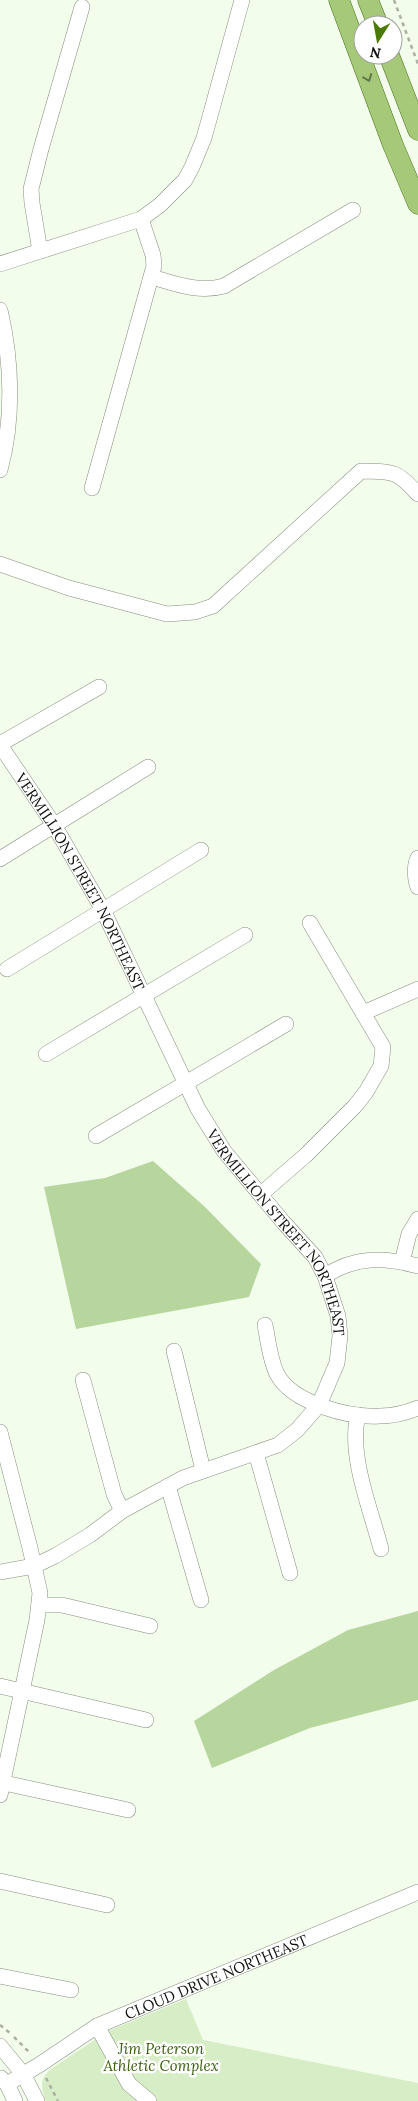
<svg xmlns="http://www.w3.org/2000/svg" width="418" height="2101" font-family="Lora,serif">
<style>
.green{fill:#d6edc5}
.water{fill:#b7d69e}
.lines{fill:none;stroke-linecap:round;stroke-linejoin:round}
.minor-casing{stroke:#858e7f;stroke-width:16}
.major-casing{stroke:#4a7219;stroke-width:21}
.path{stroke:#aab1a4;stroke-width:2.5;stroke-dasharray:4 4;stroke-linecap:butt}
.minor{stroke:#fff;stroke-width:15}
.major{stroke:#a5c979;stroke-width:20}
.oneway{stroke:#627748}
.labels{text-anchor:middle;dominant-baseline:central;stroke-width:5;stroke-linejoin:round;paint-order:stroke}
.street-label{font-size:15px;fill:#0f120d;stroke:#fff}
.park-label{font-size:15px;font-style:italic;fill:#3c6011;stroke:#fff}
</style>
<rect width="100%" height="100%" fill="#f3fdec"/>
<path class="green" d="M186,1999l17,41 215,43v18h-372c-5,-13 -7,-22 5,-32l57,-38z"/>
<path class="water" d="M153,1161l51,45 57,58 -12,33 -173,32 -32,-142 61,-9z
M418,1611v89l-108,28 -98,40 -18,-47 80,-51 74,-40z"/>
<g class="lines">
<defs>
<g id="minor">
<path d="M40,251l-8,-48 -1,-14 10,-40 41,-142"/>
<path d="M0,264l141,-45 19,-14 25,-25 7,-13 12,-29 38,-138"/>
<path d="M152,277c24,7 47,16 72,9l129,-76"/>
<path d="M0,310c12,51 14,109 0,160"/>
<path d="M92,488l62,-222 -1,-11 -12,-36"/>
<path d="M0,564l69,24 98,26 28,-2 18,-6 148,-135c32,1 34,-2 57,23"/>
<path d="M0,744l99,-57"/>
<path id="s1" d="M0,745l54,80 49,85 95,199 26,42 60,72 31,34 10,19 13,40 2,20 -3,27 -18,42 -22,25 -19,15 -95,33 -61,33 -32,24 -35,21 -21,10 -34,6"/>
<path d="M418,858c-4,7 -3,22 0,29"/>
<path d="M0,859l148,-92"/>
<path d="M7,969l194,-119"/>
<path d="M363,1013l55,-24"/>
<path d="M46,1054l199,-119"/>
<path d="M96,1136l190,-112"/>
<path d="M261,1194l45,-39 49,-49 11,-14 15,-26 2,-19 -73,-124"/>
<path d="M402,1262l7,-28 9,-15"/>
<path d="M325,1276c30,-20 59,-19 93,-10"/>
<path d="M265,1325c3,15 5,35 12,49 15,29 72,44 103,42 13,0 26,-3 38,-8"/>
<path d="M174,1351l29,119"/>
<path d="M83,1380l31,114 8,17"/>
<path d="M358,1415c-10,40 13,95 23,134"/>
<path d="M0,1432l30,116 10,45 -3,27 -37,175"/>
<path d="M256,1453l34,120"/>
<path d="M168,1486l33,114"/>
<path d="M39,1605h23l88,21"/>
<path d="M0,1686l146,34"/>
<path d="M0,1782l128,28"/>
<path d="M0,1881l107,24"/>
<path d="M0,1976l71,14"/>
<path d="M97,2026l32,58 20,17"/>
<path d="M0,2046l23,28 14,27"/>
<path d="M1,2078l6,6 8,17"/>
<path id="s2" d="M7,2084l32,-19 58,-39 321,-134"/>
</g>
<path id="major" d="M339,0l54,145 25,59
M368,0l10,25
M389,55l29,75"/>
</defs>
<use href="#minor" class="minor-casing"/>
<use href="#major" class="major-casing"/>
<path class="path" d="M394,0l24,64
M0,2025l10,8
M14,2037l17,17
M46,2078l12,23"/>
<use href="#minor" class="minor"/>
<use href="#major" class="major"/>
</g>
<defs><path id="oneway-chevron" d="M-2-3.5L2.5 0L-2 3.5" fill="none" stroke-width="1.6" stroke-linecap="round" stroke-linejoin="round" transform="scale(1.25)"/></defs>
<use class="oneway" href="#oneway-chevron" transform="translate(368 78) rotate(69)"/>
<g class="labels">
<g class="street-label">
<text stroke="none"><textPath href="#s1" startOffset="159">VERMILLION STREET NORTHEAST</textPath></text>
<text stroke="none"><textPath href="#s1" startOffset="564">VERMILLION STREET NORTHEAST</textPath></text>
<text stroke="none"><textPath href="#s2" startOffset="236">CLOUD DRIVE NORTHEAST</textPath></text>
</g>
<g class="park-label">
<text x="161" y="2048">Jim Peterson<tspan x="161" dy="17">Athletic Complex</tspan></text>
</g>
</g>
<g transform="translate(378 40) rotate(191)"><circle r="24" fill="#ffffff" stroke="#9fa09e"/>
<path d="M0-4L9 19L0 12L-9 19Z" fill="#4a7a02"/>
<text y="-8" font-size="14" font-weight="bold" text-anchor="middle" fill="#0f120d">N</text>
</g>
</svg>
